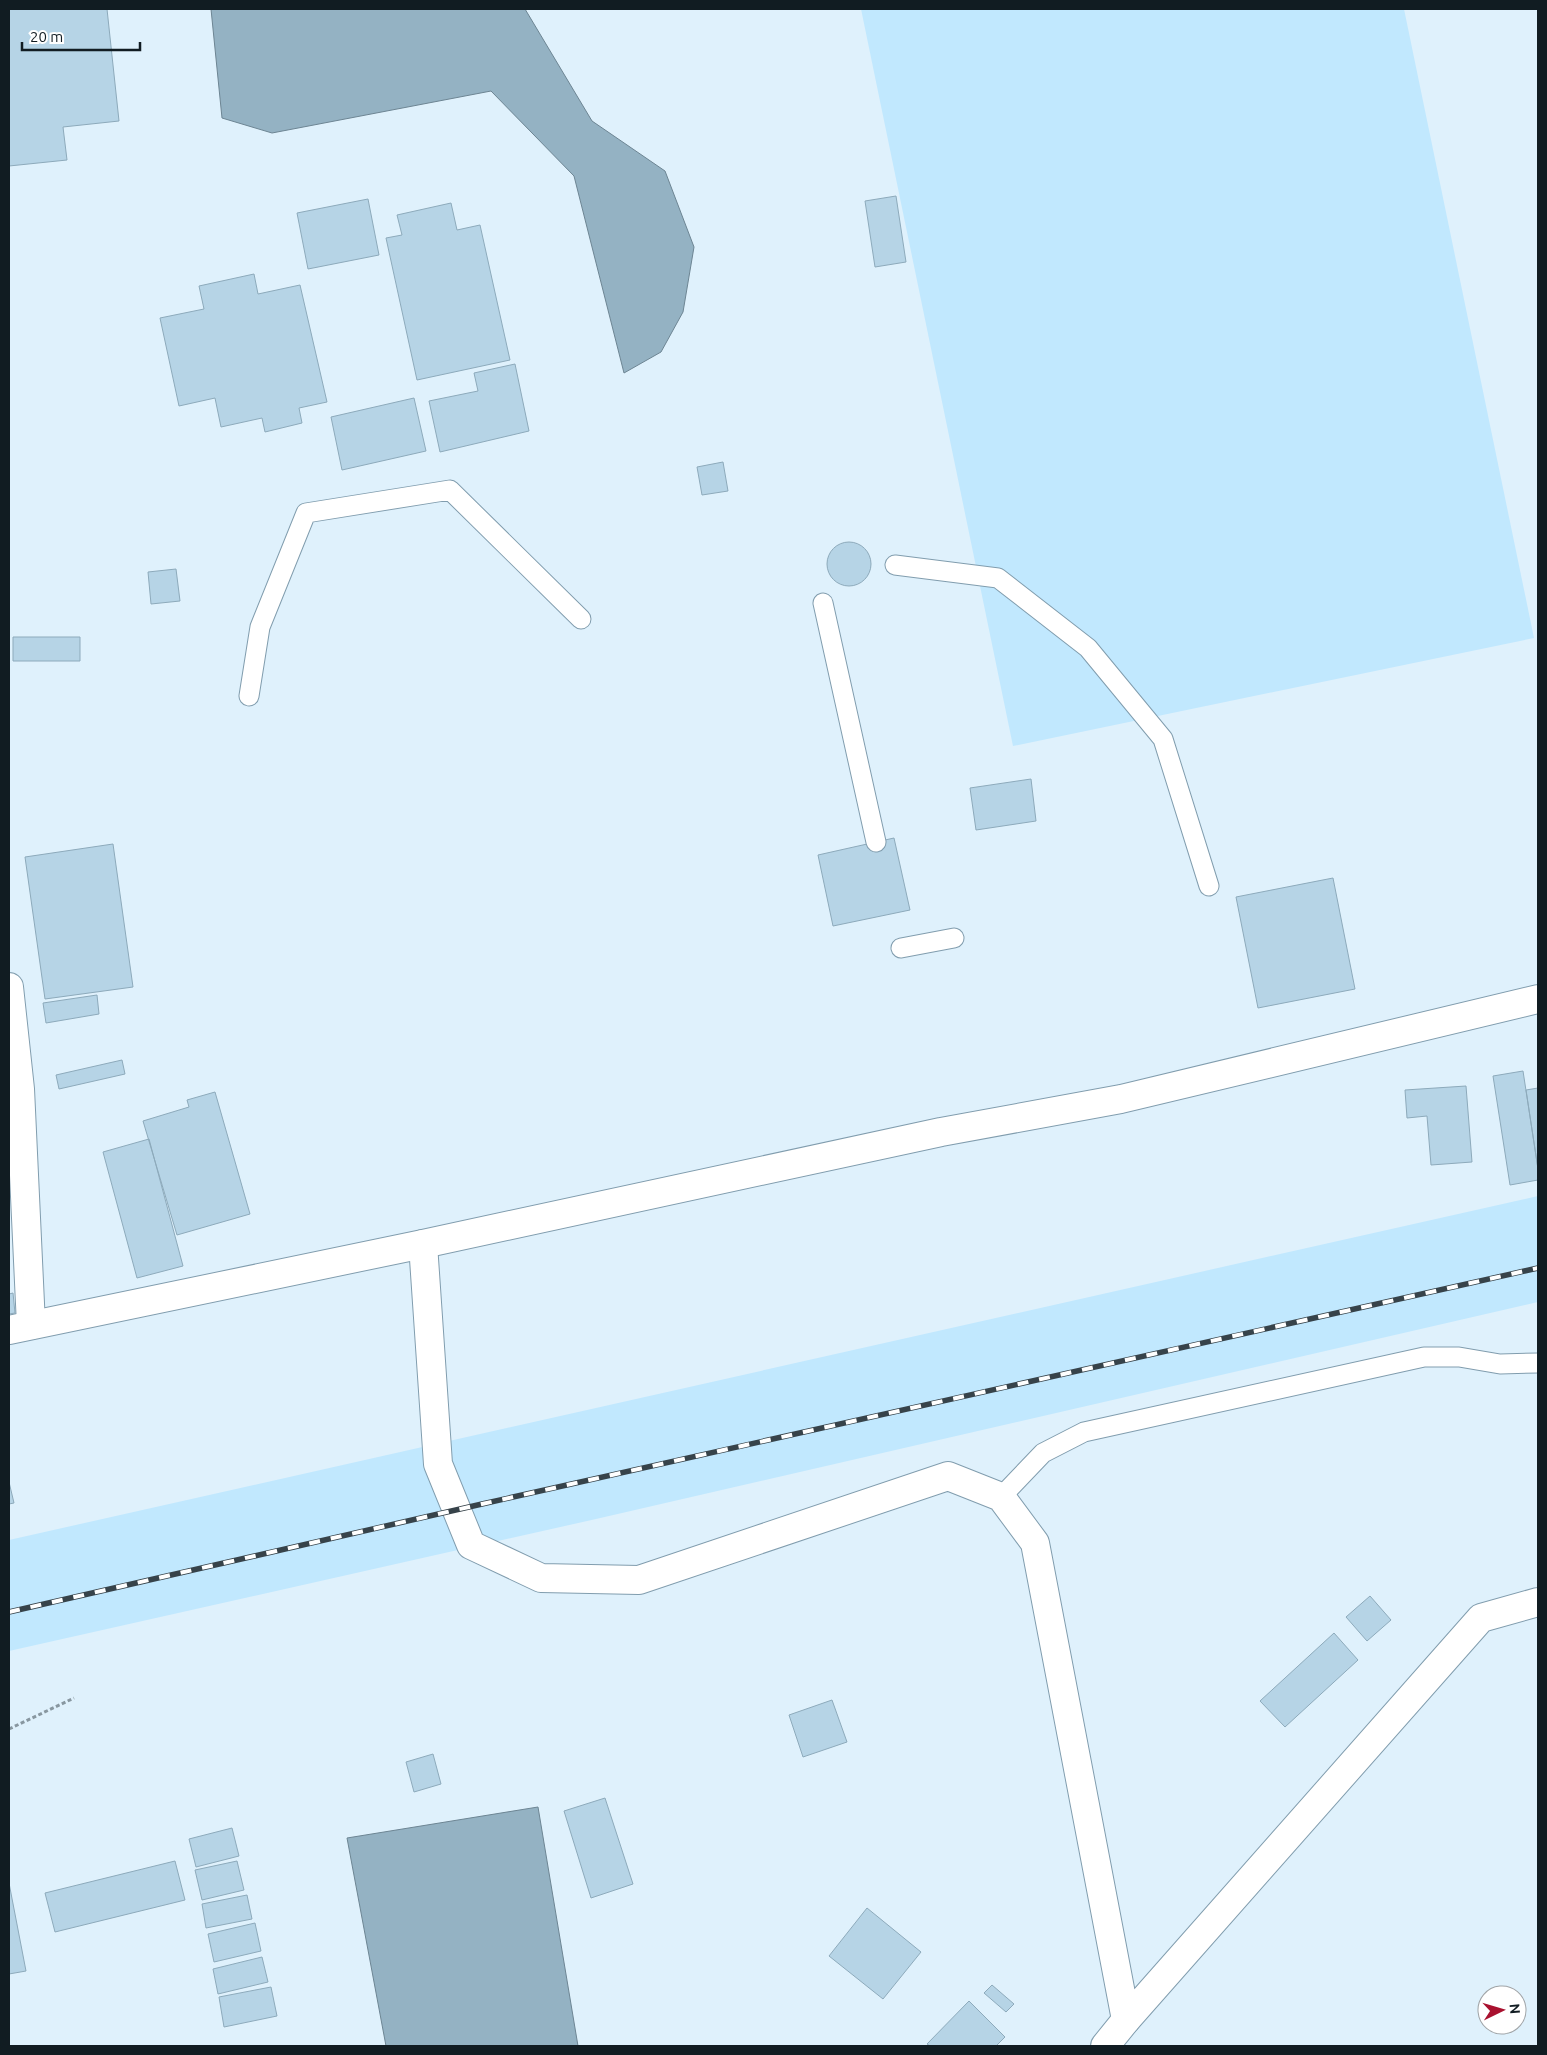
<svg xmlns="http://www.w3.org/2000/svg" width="1547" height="2055" font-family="Ubuntu,sans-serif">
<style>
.built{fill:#c1e8fe}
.water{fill:#94b2c3;stroke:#6d8593}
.building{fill:#b6d4e6;stroke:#8daabb}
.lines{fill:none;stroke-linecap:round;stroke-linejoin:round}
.lane-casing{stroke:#819dae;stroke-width:21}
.street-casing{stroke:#819dae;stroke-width:30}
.secondary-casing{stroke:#819dae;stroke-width:30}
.path{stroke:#8897a0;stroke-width:3;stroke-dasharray:4 2.5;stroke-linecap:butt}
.lane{stroke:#fff;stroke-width:19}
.street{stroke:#fff;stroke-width:28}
.secondary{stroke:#fff;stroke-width:28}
.rail-casing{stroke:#37434a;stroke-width:5.5}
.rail{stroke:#fff;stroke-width:4;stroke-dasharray:11;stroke-linecap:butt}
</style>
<rect width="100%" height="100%" fill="#dff1fc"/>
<path class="built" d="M861,9h543l130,629 -521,108z
M1538,1196v106l-942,217 -587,132v-111z"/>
<path class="water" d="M211,9h314l67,112 73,50 29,76 -11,65 -22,40 -37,21 -50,-197 -83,-85 -219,42 -50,-15z
M538,1807l40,239h-192l-39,-208z"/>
<path class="building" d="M9,9h98l12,112 -56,6 4,33 -58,6z
M896,196l10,66 -31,5 -10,-66z
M368,199l11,56 -71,14 -11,-56z
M451,203l6,27 23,-5 30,135 -93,20 -31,-142 16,-3 -5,-20z
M254,274l4,20 42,-9 27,117 -28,6 3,15 -37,9 -3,-14 -41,9 -6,-29 -36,8 -19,-88 44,-9 -5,-23z
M515,364l14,67 -89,21 -11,-51 49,-10 -4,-18z
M414,398l12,53 -84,19 -11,-53z
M723,462l5,29 -26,4 -5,-28z
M827 564a22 22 0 1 1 44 0a22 22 0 1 1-44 0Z
M176,569l4,32 -29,3 -3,-32z
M13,637h67v24h-67z
M1031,779l5,42 -60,9 -6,-42z
M894,838l16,72 -77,16 -15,-71z
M113,844l20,143 -88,12 -20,-142z
M1333,878l22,111 -97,19 -22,-111z
M97,995l2,19 -53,9 -3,-20z
M122,1060l3,14 -66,15 -3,-14z
M1523,1071l15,98v11l-28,5 -17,-109z
M1466,1086l6,76 -41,3 -4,-49 -20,2 -2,-28z
M1538,1088v81l-12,-79z
M215,1092l35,122 -73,21 -34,-114 46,-14 -2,-7z
M149,1139l34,127 -46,12 -34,-126z
M13,1293l2,20 -6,1v-20z
M9,1482l5,21 -5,1z
M1370,1596l21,24 -24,21 -21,-24z
M1334,1633l24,27 -73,67 -25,-26z
M832,1700l15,42 -44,15 -14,-42z
M433,1754l8,30 -27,8 -8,-30z
M605,1798l28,86 -42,14 -27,-87z
M232,1828l7,28 -43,11 -7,-28z
M175,1861l10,39 -130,32 -10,-39z
M237,1861l7,29 -42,10 -7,-30z
M9,1883l17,88 -17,3z
M247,1895l5,24 -46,9 -4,-24z
M867,1908l54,44 -38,47 -54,-43z
M255,1923l6,28 -47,11 -6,-28z
M262,1957l6,25 -50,12 -5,-25z
M992,1985l22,19 -8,8 -22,-19z
M271,1987l6,29 -53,11 -5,-30z
M969,2001l36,36 -9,9h-66l-3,-2z"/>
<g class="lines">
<defs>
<path id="lane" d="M895,565l103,13 90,70 75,91 46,147
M823,603l53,239
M249,696l11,-69 46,-114 144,-23 131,129
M901,948l53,-10
M1001,1497l42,-44 41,-21 340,-75h35l41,7 38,-1"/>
<path id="street" d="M9,987l11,102 11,236
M423,1244l15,220 33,81 70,33 98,2 309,-104 53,21 34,46 91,477
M1126,2020l355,-402 57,-16"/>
<path id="secondary" d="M9,1330l414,-86 518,-112 180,-33 417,-100
M1105,2046l21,-26"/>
</defs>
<use href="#lane" class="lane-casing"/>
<use href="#street" class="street-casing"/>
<use href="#secondary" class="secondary-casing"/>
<path class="path" d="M9,1729l65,-31"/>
<use href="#lane" class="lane"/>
<use href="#street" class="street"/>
<use href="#secondary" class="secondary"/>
<defs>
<path id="rail" d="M9,1612l473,-108 1056,-236"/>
</defs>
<use href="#rail" class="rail-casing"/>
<use href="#rail" class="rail"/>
</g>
<rect width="1547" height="2055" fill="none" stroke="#111c22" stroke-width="20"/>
<g transform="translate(1502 2010) rotate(85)"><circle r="24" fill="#ffffff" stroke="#a0a4a7"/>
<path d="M0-4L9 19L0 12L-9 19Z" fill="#a9112f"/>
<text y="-8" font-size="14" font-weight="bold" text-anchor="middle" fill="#111c22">N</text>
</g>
<path d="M22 42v8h118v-8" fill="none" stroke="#111c22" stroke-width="2.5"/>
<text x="30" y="42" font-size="15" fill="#111c22" stroke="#ffffff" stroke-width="4" paint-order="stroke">20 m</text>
</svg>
